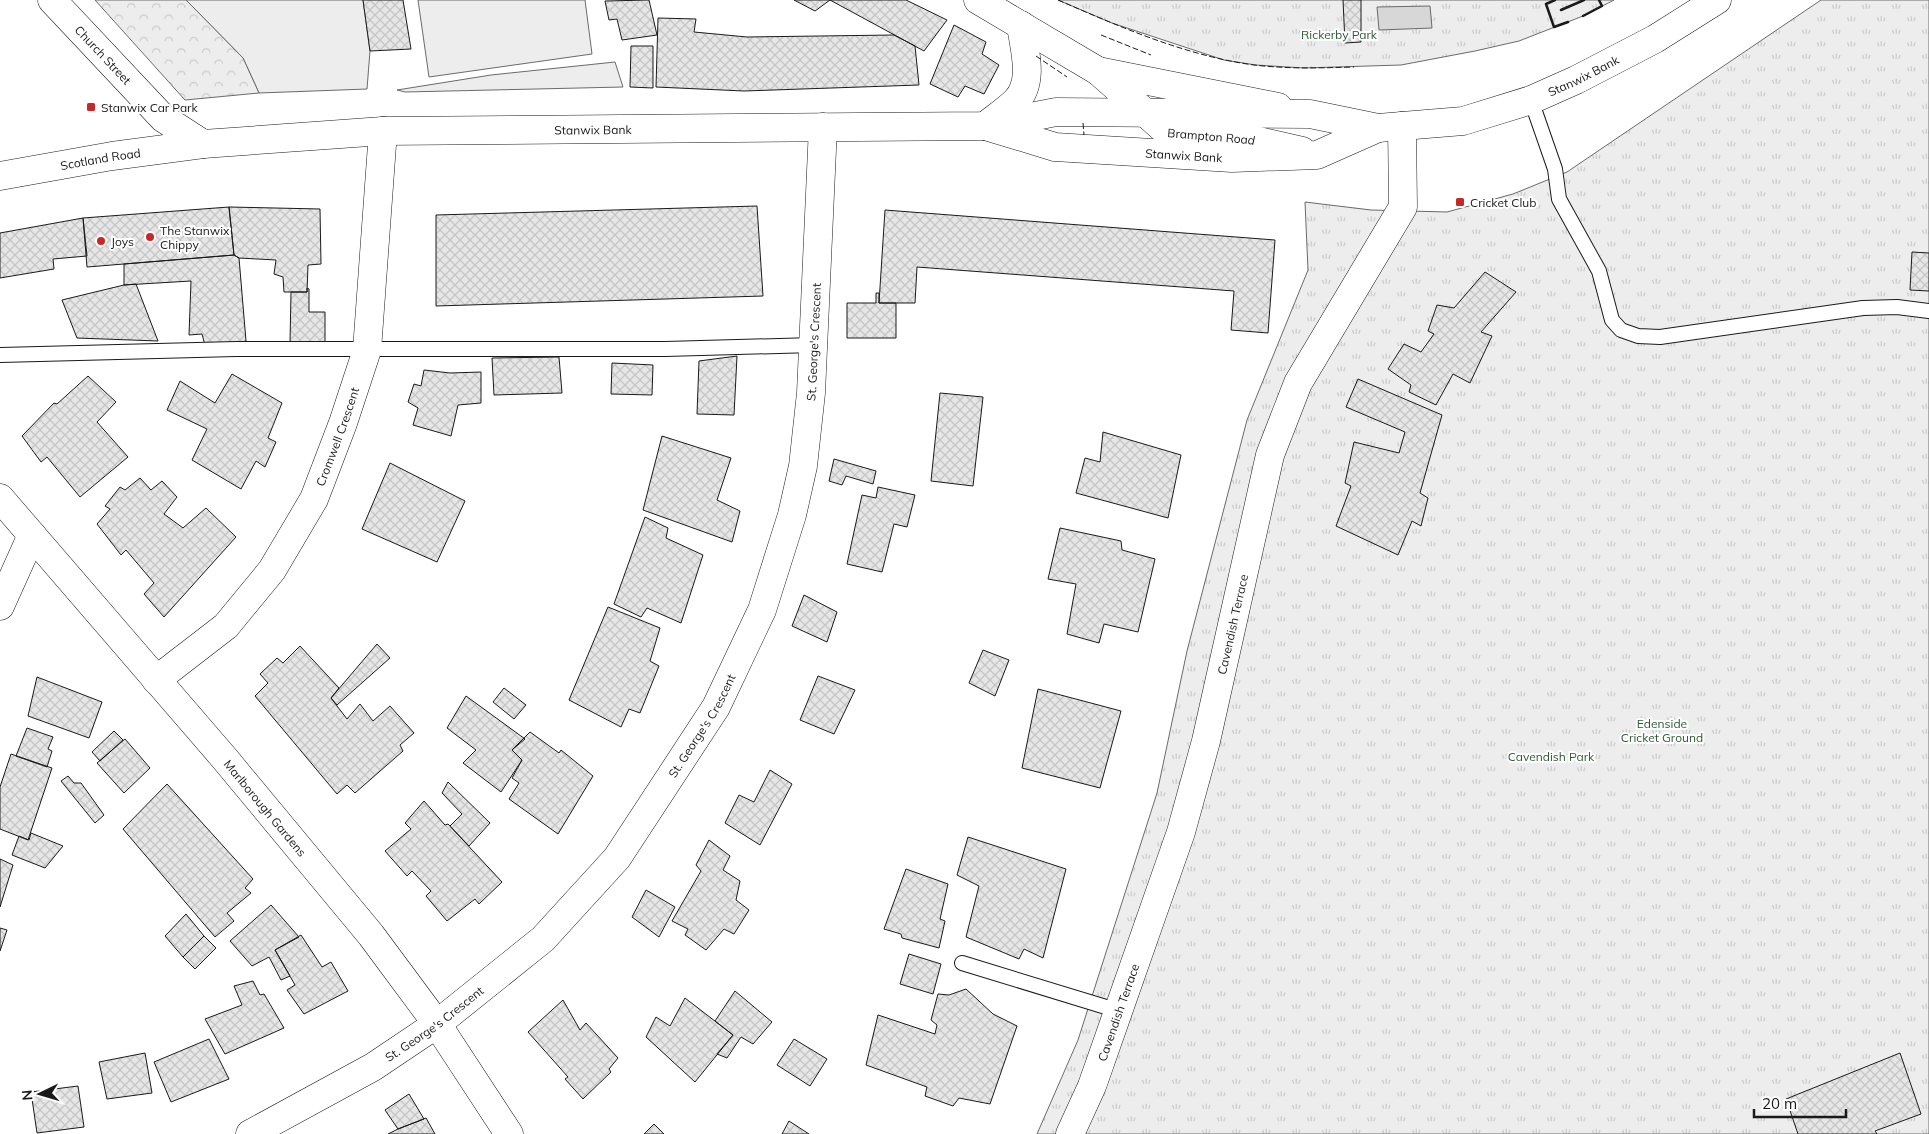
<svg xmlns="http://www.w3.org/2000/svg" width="1929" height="1134" font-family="Mulish,sans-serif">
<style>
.grass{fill:#ededed;stroke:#6a6a6a}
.forest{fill:url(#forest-crowns);stroke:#6a6a6a}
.park{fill:url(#park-tufts);stroke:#6a6a6a}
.water{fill:#d7d7d7;stroke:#6a6a6a}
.building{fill:url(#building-cross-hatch);stroke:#1a1a1a}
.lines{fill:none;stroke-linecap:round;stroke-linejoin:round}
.lane-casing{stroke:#1a1a1a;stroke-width:16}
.street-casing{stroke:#1a1a1a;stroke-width:29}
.secondary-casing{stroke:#1a1a1a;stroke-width:29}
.primary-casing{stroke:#1a1a1a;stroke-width:29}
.lane{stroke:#fff;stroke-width:14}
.street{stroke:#fff;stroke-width:28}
.secondary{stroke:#fff;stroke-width:28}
.primary{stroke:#fff;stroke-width:28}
.fence{stroke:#1a1a1a;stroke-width:1;stroke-dasharray:6 2.5;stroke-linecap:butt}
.wall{stroke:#1a1a1a;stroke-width:2.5}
.poi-dot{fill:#c62828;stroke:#fff;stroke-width:2}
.labels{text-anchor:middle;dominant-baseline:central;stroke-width:4;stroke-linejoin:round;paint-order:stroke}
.park-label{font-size:12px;fill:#2b5a34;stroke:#fff}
.street-label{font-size:12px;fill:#1a1a1a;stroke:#fff}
.poi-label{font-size:12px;fill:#1a1a1a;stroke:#fff;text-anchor:start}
</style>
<defs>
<pattern id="forest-crowns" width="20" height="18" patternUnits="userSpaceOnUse" patternTransform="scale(1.25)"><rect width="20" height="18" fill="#ededed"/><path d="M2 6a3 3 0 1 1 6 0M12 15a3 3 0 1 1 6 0" fill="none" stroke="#cbcbcb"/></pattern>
<pattern id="park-tufts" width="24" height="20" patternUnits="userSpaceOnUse" patternTransform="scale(1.25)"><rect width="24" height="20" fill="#ededed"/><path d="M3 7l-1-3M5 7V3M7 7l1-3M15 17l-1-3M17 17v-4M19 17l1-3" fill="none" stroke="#cbcbcb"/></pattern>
<pattern id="building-cross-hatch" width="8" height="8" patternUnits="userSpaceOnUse" patternTransform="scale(1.25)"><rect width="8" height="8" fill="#e6e6e6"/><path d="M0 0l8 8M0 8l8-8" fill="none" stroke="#c5c5c5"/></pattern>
</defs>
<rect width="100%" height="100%" fill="#fff"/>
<path class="grass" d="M186,0h177l7,51 -3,38 -108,4 -16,-35z
M418,0h167l7,54 -163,23z
M615,62l8,25 -218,5 -8,-2 94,-15z"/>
<path class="forest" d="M95,0h91l57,58 16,35 -74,7z"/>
<path class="park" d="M1058,0h556l-31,16 -64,25 -44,10 -74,14 -97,3 -48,-3 -32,-5 -112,-37z
M1821,0h108v1134h-892l41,-94 79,-247 30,-142 60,-231 61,-150 -3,-68 66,8 76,2 66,-18 54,-22z"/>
<path class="water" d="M1430,6l2,22 -53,2 -2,-23z"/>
<path class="building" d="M363,0h40l8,49 -41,2z
M649,0l8,35 -35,5 -5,-21 -8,1 -4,-19z
M794,0h112l41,20 -23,31 -94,-51 -15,11z
M1343,0h18v42l-16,1z
M658,18l38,1 -2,13 53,5 147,-2 21,11 4,39 -175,6 -88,-4z
M954,25l32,17 -4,12 17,11 -15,29 -19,-8 -7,11 -28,-13z
M631,46h22v42l-23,-1z
M757,206l6,90 -327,10v-91z
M229,207l5,48 -147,12 -4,-49z
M229,207l91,2 1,55 -13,1 -1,27h-23l-1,-15 -9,-3 2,-14 -37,-2 -5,-3z
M885,210l390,30 -7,93 -37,-3 3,-39 -317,-24 -2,36h-36z
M83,218l4,38 -34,3 1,10 -54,9v-45z
M1912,252l17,1v38l-19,-1z
M234,255l5,3 7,83 -40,8 -4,-15 -13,1 2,-54 -67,4v-21z
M1485,272l31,20 -35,40 11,4 -22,47 -17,-9 -17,31 -27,-13 2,-7 -23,-16 16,-25 17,8 13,-18 -6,-3 9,-26 17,3z
M136,284l22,57 -81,-3 -15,-38 62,-15z
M307,288l2,1v23h16v30l-35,1 1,-51h16z
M876,293h3v10h17v35h-49v-35h29z
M737,356l-3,59 -37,-1 2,-53z
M559,357l3,36 -68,2 -2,-37z
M612,363l41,2 -1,30 -41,-1z
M424,370l26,3 31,-1v31l-23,2 -7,31 -38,-11 5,-17 -10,-6 6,-18 7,2z
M232,374l50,29 -14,35 8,4 -11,25 -9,-6 -15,28 -49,-29 15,-31 -40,-19 13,-29 35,22z
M88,376l28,26 -19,20 31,35 -48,40 -33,-40 -6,5 -19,-26 32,-33 3,1z
M1358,379l84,36 -22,78 8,5 -7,28 -9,-5 -14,34 -62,-29 15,-40 -6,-3 9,-41 45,11 6,-21 -59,-25z
M940,393l43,4 -10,89 -42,-5z
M1103,432l78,23 -13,63 -92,-25 9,-35 15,4z
M662,436l69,22 -14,42 23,11 -8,31 -89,-32z
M834,459l42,12 -3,13 -27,-8 -4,9 -13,-4z
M390,463l75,38 -28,61 -75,-33z
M140,478l11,12 11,-9 15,16 -13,17 19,14 23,-20 30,29 -72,80 -20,-23 10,-11 -28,-33 -5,5 -24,-31 13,-15 -5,-3 15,-19 5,3z
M878,487l37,8 -8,32 -13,-3 -12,48 -35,-8 15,-69 14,3z
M645,517l23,11 -2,10 37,17 -22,68 -34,-15 -6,9 -27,-13z
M1060,528l61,13 1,9 33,9 -17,73 -34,-8 -5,19 -32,-9 9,-50 -28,-5z
M804,595l33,17 -10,30 -35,-16z
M608,607l52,21 -10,33 9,5 -19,47 -11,-4 -8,18 -52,-27z
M377,644l13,14 -53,47 -6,-7z
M300,646l39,42 -8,10 16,21 13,-15 13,17 17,-15 24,27 -14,12 3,6 -48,42 -8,-8 -10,9 -82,-98 13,-13 -8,-9 17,-16 6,5z
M983,650l26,10 -14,36 -26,-13z
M818,676l37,14 -21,44 -34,-14z
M37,677l65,25 -13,36 -61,-22z
M504,688l22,17 -12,14 -21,-17z
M1038,689l83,22 -21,77 -78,-20z
M466,696l59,43 -13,11 10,10 -21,32 -38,-29 13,-13 -29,-22z
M27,728l26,9 -5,12 4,2 -5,16 -31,-11z
M114,731l9,9 -23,21 -8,-9z
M530,732l29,21 2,-3 32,26 -35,58 -49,-35 10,-16 -7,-5 10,-18 -10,-10z
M125,739l25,29 -26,25 -27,-30z
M11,754l41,14 -24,72 -28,-11v-42z
M770,770l22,14 -32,61 -35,-22 14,-28 15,7z
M68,776l6,7h7l23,32 -9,8 -34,-42z
M448,782l42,41 -21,23 -19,-20 12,-12 -20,-21z
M167,784l86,95 -8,9 6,5 -24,20 7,8 -19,16 -92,-108z
M424,801l21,24 3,-1 54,58 -23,22 -4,-5 -28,22 -21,-25 5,-5 -19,-20 -5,5 -22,-25 26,-22 -6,-6z
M31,833l32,13 -18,22 -33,-13 7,-19 10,4z
M968,837l98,32 -23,89 -19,-9 -5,10 -53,-22 13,-51 -22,-11z
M709,840l21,16 -7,14 17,11 -4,19 13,10 -15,24 -10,-5 -18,21 -21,-15 3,-6 -16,-8 29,-50 -5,-6z
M0,859l13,6 -13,42z
M906,869l42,15 -8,35 5,2 -6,27 -37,-10 -1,-4 -17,-5z
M646,890l29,17 -16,30 -27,-20z
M271,905l28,32 -24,13 15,26 -9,4 -12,-23 -17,9 -22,-25z
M186,914l18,22 -21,21 -18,-21z
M0,928l7,2 -7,21z
M301,935l21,32 9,-5 17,29 -44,23 -17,-24 8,-5 -20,-35z
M204,936l12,12 -21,21 -12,-12z
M909,954l32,10 -8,30 -33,-10z
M253,981l7,14 4,-1 20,34 -59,26 -20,-35 37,-14 -8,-19z
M966,989l27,25 24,12 -27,78 -31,-6 -6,8 -28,-10 2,-9 -61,-22 12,-50 57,19 2,-9 -6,-5 7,-26 11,1z
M735,991l37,31 -19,22 -12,-7 -14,21 -10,-4 16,-19 -18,-14z
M685,998l48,37 -38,47 -49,-45 10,-20 14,9z
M563,1000l17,30 6,-7 32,35 -9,11 2,3 -28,27 -18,-20 3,-2 -40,-45z
M209,1039l20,40 -58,23 -17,-40z
M794,1039l33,20 -17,27 -33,-21z
M145,1053l7,40 -45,6 -8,-37z
M1900,1053l21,61 -46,17 2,3h-79l-12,-35z
M78,1086l6,41 -47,6 -6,-41z
M409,1094l15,25 -26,10 -13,-19z
M426,1118l9,16h-47l10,-5z
M789,1121l20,13h-27z
M654,1124l10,10h-20z"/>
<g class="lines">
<defs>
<path id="lane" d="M1531,100l24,69 4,30 40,72 13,49 9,10 17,6 22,1 203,-29 34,-1 32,4
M0,355l236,-6h429l149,-4
M962,963l157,48"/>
<g id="street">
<path id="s1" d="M52,0l111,118 40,26"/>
<path id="s2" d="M0,498l225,261 146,176 66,89 72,110"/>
<path d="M0,606l32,-71"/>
<path id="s3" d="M156,680l70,-54 46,-56 42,-71 29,-76 24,-73 16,-219"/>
<path id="s4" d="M250,1134l123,-67 64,-43 106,-85 74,-81 99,-151 46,-97 30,-95 11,-49 8,-73 12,-266"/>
<path id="s5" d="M1070,1134l22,-48 89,-254 25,-91 64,-286 28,-72 105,-176 -1,-81"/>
</g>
<g id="secondary">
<path id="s6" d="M978,0l120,71 69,61 83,7 52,12"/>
<path d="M1098,71l180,36"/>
<path d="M985,126c10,-8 22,-16 31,-25 19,-20 8,-52 5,-76"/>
</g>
<g id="primary">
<path id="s7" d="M989,127l66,20 177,11 85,-3 61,-27"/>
<path id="s8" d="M0,176l112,-20 91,-12 180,-13 602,-5 71,-14 254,2 68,14 85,-7 68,-21 45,-20 79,-41 62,-39"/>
</g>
</defs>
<use href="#lane" class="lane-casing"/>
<use href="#street" class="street-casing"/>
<use href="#secondary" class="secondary-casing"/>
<use href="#primary" class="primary-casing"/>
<use href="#lane" class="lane"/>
<use href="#street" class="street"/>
<use href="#secondary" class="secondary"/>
<use href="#primary" class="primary"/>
<path class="fence" d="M1058,0c62,27 129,56 196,65 33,4 66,3 100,2
M1101,35l50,20
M1036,56l31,21
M1083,123l1,12"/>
<path class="wall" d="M1555,0l-9,4 8,23 14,-5
M1561,10l23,-10
M1583,16l19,-10 -3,-6"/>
</g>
<g class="poi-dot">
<rect x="86" y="102" width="10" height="10" rx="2.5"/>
<rect x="1455" y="197" width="10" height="10" rx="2.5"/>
<circle cx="150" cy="237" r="5"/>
<circle cx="101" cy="241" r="5"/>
</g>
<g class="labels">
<g class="park-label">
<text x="1339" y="34">Rickerby Park</text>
<text x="1662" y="723">Edenside<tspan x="1662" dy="14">Cricket Ground</tspan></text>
<text x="1551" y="756">Cavendish Park</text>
</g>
<g class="street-label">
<text stroke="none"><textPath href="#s1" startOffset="75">Church Street</textPath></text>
<text stroke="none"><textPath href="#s8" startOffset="1598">Stanwix Bank</textPath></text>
<text stroke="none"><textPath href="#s8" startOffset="596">Stanwix Bank</textPath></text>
<text stroke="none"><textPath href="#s6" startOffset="276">Brampton Road</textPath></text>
<text stroke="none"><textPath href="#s7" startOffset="198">Stanwix Bank</textPath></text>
<text stroke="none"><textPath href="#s8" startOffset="102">Scotland Road</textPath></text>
<text stroke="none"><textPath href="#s4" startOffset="1025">St. George's Crescent</textPath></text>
<text stroke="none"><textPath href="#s3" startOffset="310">Cromwell Crescent</textPath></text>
<text stroke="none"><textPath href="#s5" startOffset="536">Cavendish Terrace</textPath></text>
<text stroke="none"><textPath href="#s4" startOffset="620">St. George's Crescent</textPath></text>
<text stroke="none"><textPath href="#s2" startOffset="408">Marlborough Gardens</textPath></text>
<text stroke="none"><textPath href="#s5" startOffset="131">Cavendish Terrace</textPath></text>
<text stroke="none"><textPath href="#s4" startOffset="215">St. George's Crescent</textPath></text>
</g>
<g class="poi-label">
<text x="101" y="107">Stanwix Car Park</text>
<text x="1470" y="202">Cricket Club</text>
<text x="160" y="230">The Stanwix<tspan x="160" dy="14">Chippy</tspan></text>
<text x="111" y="241">Joys</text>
</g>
</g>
<g transform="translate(40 1094) rotate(265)" stroke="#ffffff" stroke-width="4" paint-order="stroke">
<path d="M0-4L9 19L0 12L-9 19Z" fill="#1a1a1a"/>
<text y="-8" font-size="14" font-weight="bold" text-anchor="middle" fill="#1a1a1a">N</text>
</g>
<path d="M1754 1109v8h92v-8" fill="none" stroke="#1a1a1a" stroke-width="2.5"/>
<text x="1762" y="1109" font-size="15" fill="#1a1a1a" stroke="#ffffff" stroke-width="4" paint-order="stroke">20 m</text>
</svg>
